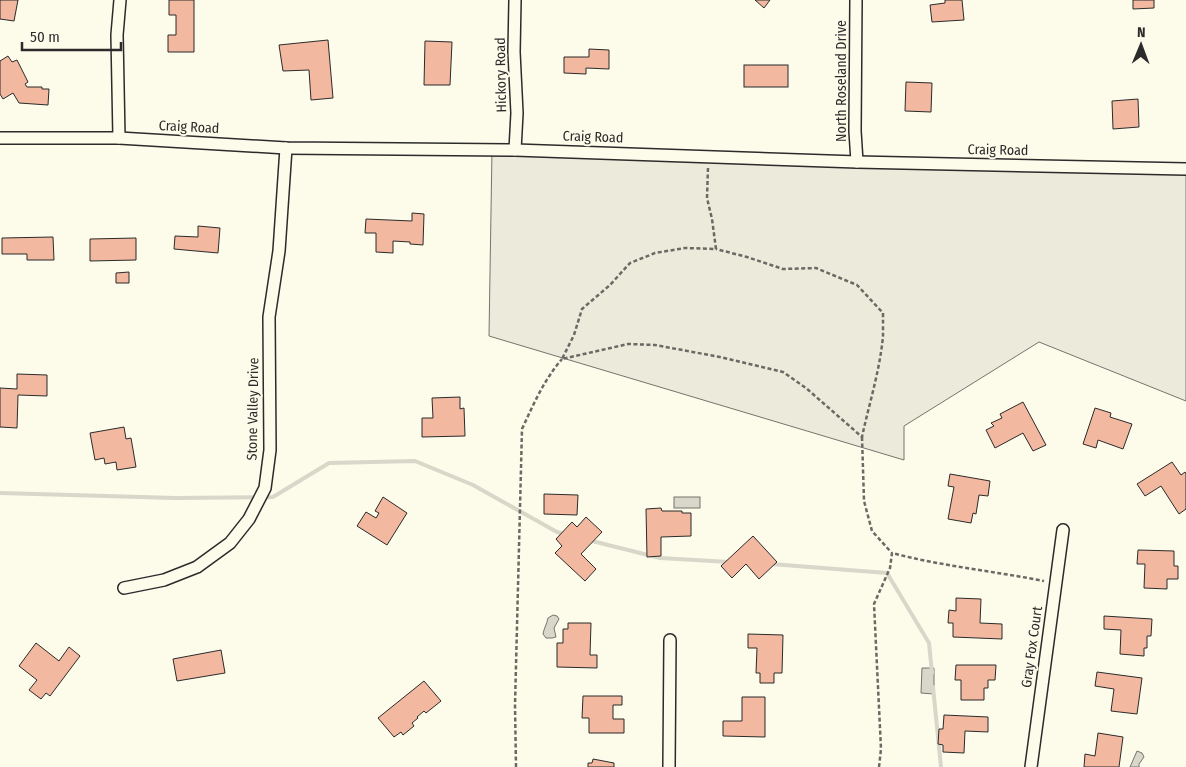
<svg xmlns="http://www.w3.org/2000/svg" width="1186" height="767" viewBox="0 0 1186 767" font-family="'Fira Sans Condensed',sans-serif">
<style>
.green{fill:#ecebdb;stroke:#74746e}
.water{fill:#d8d7c9;stroke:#74746e}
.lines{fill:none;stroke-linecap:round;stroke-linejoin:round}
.stream{stroke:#d8d7c9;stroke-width:4}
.building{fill:#f2b8a0;stroke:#2b2b2b}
.street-casing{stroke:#2b2b2b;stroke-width:14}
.path{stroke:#6a6964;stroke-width:2.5;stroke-dasharray:4 2.5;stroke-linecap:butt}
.street{stroke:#fdfbea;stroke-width:11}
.labels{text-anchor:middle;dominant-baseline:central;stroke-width:4;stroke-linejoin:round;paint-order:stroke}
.street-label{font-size:14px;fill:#2b2b2b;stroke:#fdfbea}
</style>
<rect width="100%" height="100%" fill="#fdfbea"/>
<polygon class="green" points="492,149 1186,169 1186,401 1039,342 904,426 904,460 489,336"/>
<g class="water">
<rect x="674" y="497" width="26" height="11"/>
<path d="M553,615L557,616L559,619L554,628L556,637L552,638H546L543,634C544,628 547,624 548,618Z"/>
<polygon points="922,668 934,668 934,694 921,693"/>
<polygon points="1137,751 1142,753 1144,757 1139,764 1139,767 1130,767"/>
</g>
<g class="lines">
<g class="stream">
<polyline points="0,493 175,498 273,497 329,463 415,461 473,485 557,532 564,534"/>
<polyline points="588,540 660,558 729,562"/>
<polyline points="771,564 887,573 929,643 932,673"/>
<polyline points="933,687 941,767"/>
</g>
</g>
<g class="building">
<polygon points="0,0 18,0 14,21 0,19"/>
<polygon points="169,0 194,0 194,52 168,52 168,35 176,35 176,15 169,15"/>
<polygon points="755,0 770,0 764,8"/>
<polygon points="945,0 962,0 964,20 932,22 930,5 945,3"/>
<polygon points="1133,0 1154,0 1154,8 1133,9"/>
<polygon points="328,40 333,98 311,100 309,70 283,71 279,45"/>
<polygon points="425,41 452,42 450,85 424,85"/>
<polygon points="589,49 609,50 609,69 586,68 586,74 564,73 564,57 589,57"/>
<polygon points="8,56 12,62 17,60 28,82 25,84 27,87 42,87 42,89 49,89 48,105 19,103 13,93 3,99 0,94 0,61"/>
<rect x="744" y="65" width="44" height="22"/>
<polygon points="906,82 932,83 931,112 905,111"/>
<polygon points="1138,99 1139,127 1113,129 1112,101"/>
<polygon points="412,213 424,214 423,245 410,244 410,242 393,241 393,253 376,252 376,233 365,233 366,219 412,221"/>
<polygon points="198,226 220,228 218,253 174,249 175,236 198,237"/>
<polygon points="53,237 54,260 27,260 27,254 2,254 2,238"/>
<polygon points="136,238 136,260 90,261 90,239"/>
<polygon points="129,272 129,283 116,283 116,273"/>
<polygon points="17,374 47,375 47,396 18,395 17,428 0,427 0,388 17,389"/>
<polygon points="460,397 460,409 464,408 465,436 422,437 422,418 433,418 432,398"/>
<polygon points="1023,402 1046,445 1033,451 1023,433 995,448 986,430 994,426 991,423 1002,418 1000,414"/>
<polygon points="1095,408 1111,413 1110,417 1132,424 1123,449 1098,440 1096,448 1083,444"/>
<polygon points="124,427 126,439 131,438 136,467 117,470 116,462 105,464 104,458 95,460 90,433"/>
<polygon points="1172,462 1181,475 1185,472 1186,474 1186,509 1179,514 1161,486 1145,496 1137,484"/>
<polygon points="950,474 990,481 988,496 979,495 976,514 973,513 971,523 948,519 954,487 948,486"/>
<polygon points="544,494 578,495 577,515 544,514"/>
<polygon points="383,497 407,513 387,545 357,526 366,512 376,518 379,513 375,511"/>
<polygon points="661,508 662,511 682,511 682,513 691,513 691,536 661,537 661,556 647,557 646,509"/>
<polygon points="586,517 602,532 581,554 596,569 585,581 555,553 562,546 556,539 572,522 577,527"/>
<polygon points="753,536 777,562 759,579 746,564 732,578 721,566"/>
<polygon points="1138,550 1174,551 1174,566 1178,566 1178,579 1167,579 1167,589 1144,588 1145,564 1137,564"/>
<polygon points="956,598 981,599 980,623 1002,624 1002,639 953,637 953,623 948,623 949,610 956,611"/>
<polygon points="1104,616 1152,619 1151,636 1147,636 1147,648 1144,648 1144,656 1120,654 1121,630 1104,629"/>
<polygon points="568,623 591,623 590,655 597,655 597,668 557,667 557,643 563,643 563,629 568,629"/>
<polygon points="748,634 783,635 782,673 774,673 774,683 760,683 760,673 756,673 757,648 748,648"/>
<polygon points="36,643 59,661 69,647 80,656 50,696 46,693 41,699 29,690 37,680 19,666"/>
<polygon points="221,650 225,673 177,681 173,659"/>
<polygon points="956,665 996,665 995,680 988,680 988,688 984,688 984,700 961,700 961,680 955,680"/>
<polygon points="1097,672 1142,678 1137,714 1111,711 1114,689 1095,686"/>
<polygon points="424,681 441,701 426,713 424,711 417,717 418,718 412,723 414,726 403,735 401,732 394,737 378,718"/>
<polygon points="583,696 622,696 622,705 613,705 613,719 624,719 624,733 589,733 589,718 582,718"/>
<polygon points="742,697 765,697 765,737 723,736 723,721 742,721"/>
<polygon points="944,715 988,717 988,732 965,731 964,753 943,752 943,745 938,744 939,729 943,729"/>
<polygon points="1098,733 1123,737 1119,767 1084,767 1085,754 1095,756"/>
<polygon points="593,759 614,763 614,767 588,767 588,763 592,763"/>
</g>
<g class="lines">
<defs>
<g id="street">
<polyline points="856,0 855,131 857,162"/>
<polyline points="0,138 119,138 286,148 515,150 857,162 1186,169"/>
<polyline points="119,138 117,35 120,0"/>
<polyline points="515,150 517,113 514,52 515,0"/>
<polyline points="124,588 164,580 197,567 230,543 249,519 265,488 270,450 269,317 279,251 286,148"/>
<polyline points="669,767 670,640"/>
<polyline points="1031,767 1063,530"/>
</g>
</defs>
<use href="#street" class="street-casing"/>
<g class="path">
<path d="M708,168L707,198L712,219L716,249L685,248L655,253L630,263L610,285L582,309L574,335L562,359L628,344L655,345L720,357L783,372L806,388L862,437C869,404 880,370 883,336C883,329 883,321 883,313L857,285L816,268L783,269L747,257L716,249"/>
<polyline points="862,437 864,501 872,531 891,552"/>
<path d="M516,767L515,705L522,429C534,403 544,380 562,359"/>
<path d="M879,767L881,749L874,604L890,568L892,553C941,566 993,571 1044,581"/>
</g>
<use href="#street" class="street"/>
</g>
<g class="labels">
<g class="street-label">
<text transform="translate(501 75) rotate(-91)">Hickory Road</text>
<text transform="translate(841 81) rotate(-90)">North Roseland Drive</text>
<text transform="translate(189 127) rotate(3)">Craig Road</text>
<text transform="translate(593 137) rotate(2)">Craig Road</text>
<text transform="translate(998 150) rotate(1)">Craig Road</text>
<text transform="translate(253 409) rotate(-89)">Stone Valley Drive</text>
<text transform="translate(1032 647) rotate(-82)">Gray Fox Court</text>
</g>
</g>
<g transform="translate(1141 45) rotate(1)" stroke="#fdfbea" stroke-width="4" paint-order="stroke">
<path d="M0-4L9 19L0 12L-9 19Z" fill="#2b2b2b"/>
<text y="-8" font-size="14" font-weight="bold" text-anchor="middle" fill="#2b2b2b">N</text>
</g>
<path d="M22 42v8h99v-8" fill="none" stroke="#2b2b2b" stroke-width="2.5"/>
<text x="30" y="42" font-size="15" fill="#2b2b2b" stroke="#fdfbea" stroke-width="4" paint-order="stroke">50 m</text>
</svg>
